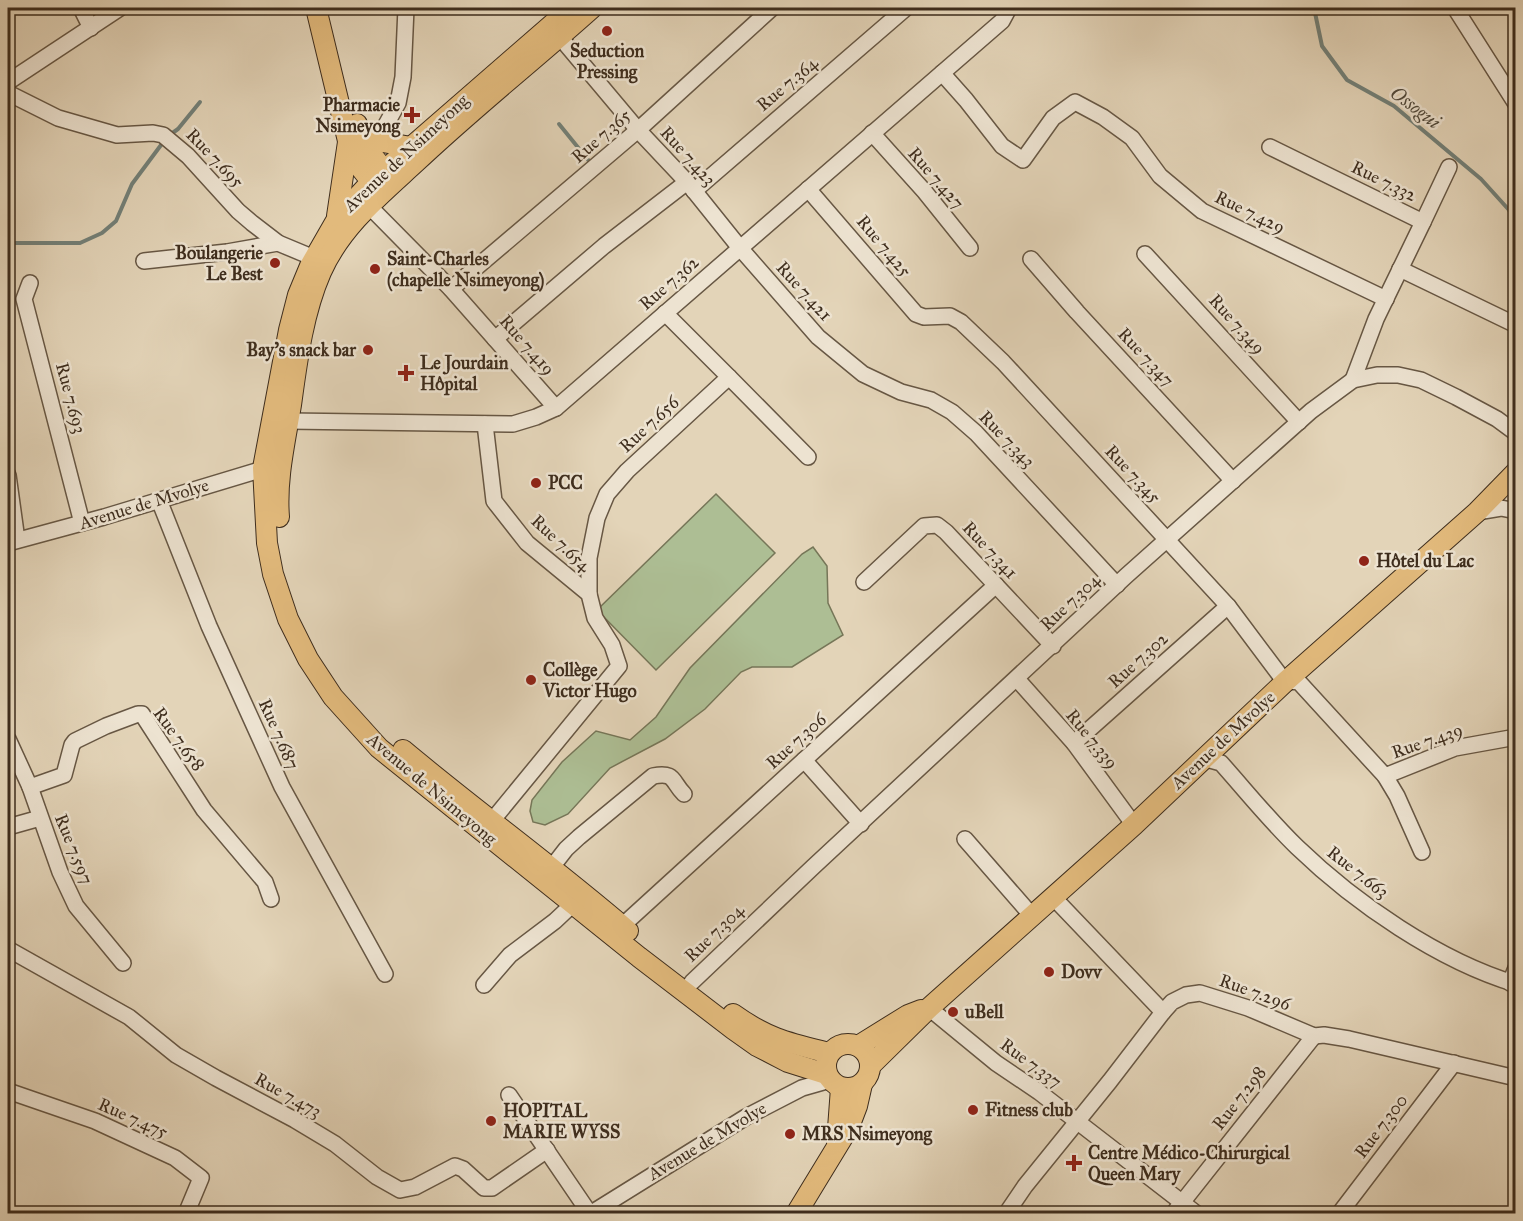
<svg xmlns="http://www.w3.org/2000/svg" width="1523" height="1221" viewBox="0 0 1523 1221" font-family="'IM FELL Great Primer',serif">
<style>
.green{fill:#adbe94;stroke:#767658;stroke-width:1.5}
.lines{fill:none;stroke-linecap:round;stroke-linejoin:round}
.stream{stroke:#738078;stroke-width:4}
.minor-casing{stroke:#675744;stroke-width:18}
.major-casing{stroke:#3e2d1d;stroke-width:22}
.minor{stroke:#ede3d1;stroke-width:15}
.major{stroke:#e2ba7c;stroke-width:20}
.poi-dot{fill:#8f2418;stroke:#ede3d1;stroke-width:2}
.labels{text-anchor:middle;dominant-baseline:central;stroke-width:5;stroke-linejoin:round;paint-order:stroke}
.poi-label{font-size:18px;font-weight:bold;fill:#3e2d1d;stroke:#ede3d1;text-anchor:start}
.street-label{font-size:18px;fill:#3e2d1d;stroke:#ede3d1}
.water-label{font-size:20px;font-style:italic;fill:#50493b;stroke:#ede3d1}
</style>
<rect width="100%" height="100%" fill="#e3d4b8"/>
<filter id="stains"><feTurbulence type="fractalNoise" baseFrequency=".00333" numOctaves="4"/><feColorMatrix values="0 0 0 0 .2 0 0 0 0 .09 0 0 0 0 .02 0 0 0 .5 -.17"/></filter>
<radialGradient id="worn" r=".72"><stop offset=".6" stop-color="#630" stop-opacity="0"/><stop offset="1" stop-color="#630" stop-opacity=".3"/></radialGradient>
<g class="green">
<polygon points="716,494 775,553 656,670 597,610"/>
<polygon points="813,547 827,566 828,603 843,635 792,667 752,667 741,672 705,709 665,739 610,768 568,814 545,825 533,822 530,811 532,800 562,762 596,731 630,740 656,717 690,668 802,554"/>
</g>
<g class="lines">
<g class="stream">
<polyline points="1314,8 1322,46 1347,80 1394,106 1481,179 1509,210 1516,224"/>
<polyline points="559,124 589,161"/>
<polyline points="171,134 178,129 200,102"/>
<polyline points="8,243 80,243 102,233 116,221 132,184 164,141"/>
</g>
<defs>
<g id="minor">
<polyline points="81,8 91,28"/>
<polyline points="1455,8 1516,104"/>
<polyline points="559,36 638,130 687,182 740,248 818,337 863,374 901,392 931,400 952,412 976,433 1117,585"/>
<polyline points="942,73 966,100 1002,146 1023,160 1053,118 1075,102 1103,117 1132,138 1160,176 1202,211 1386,299"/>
<polyline points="8,82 120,8"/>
<polyline points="8,93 58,118 117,135 153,133 163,135 188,156 238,211 252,223 278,243 314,258"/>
<polyline points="872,133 925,192 970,248"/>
<polyline points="377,141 398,103 403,77 406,8"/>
<polyline points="1270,147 1423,222 1376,319 1353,380"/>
<polyline points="808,189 916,314 924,317 950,316 961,322 1003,362 1228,606 1285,682 1298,681 1385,776 1455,748 1516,737"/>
<polyline points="694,191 906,8"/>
<polyline points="368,205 451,289 556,408"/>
<polyline points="1423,222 1449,167"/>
<polyline points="1145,254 1299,422"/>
<polyline points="1031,259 1077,312 1233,481"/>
<polyline points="144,261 227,252 278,243"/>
<polyline points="1400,269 1516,325"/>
<polyline points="30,283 24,299 82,523"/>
<polyline points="451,289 638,130 772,8"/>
<polyline points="495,339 604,246 687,182"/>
<polyline points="729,377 808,457"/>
<polyline points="288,421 513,424 536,417 556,408 1002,21 1009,8"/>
<polyline points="485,424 494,501 527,543 589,594 595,618 612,645 619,666 491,822"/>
<polyline points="8,475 17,540"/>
<polyline points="159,500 209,626 282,787 385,974"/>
<polyline points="1477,512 1501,508 1516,511"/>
<polyline points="8,543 104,517 273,466"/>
<polyline points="864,582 924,526 937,525 946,532 1053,646"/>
<polyline points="589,594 589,558 597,518 607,494 627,471 729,377 665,313"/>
<polyline points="1017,679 1074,743 1134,825"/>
<polyline points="8,739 30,787 60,872 76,906 123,963"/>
<polyline points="1074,743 1228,606"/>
<path d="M1203,758L1221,763C1246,791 1270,821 1297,847C1355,903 1439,961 1516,984"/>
<polyline points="804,760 861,824"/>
<polyline points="1385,776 1397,796 1422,852"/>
<polyline points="30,787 64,775 72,745 75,741 106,726 138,714 142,714 204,810 265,882 271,899"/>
<polyline points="8,827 40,818"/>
<polyline points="965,839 1033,917"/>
<path d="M552,867L566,849L579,837L653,776C676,772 671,781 684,794"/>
<polyline points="1054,898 1163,1012"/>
<polyline points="622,926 996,585"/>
<polyline points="8,949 129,1017 176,1055 216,1078 295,1120 335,1144 377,1177 400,1190 415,1187 455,1166 463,1169 484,1188 492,1188 547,1150"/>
<polyline points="692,982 813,867 1126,576 1311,411 1353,380 1377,375 1398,375 1421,380 1456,397 1497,419 1516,433"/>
<polyline points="1510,983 1516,968"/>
<polyline points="484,985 510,955 555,921 573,904"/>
<polyline points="929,1008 996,1063 1039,1092 1197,1214"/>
<polyline points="8,1091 95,1121 175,1158 201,1178 186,1214"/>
<polyline points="509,1095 590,1214"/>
<polyline points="590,1214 746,1117 802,1088 830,1080"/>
<polyline points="1006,1214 1025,1186 1110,1081 1163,1012 1172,1002 1186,995 1200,993 1248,1008 1314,1036 1324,1035 1349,1039 1516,1078"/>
<polyline points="1173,1214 1314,1036"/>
<polyline points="1339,1214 1454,1063"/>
</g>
<g id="major">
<polyline points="316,8 348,141 359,166 378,190"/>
<polyline points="571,8 371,182 337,219 310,266 298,295 289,330 263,468 267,543 273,574 288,619 308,659 333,697 379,748 639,957 733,1029 757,1046 788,1062 826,1074"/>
<polyline points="357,124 364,145 392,180"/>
<polyline points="360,134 377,141 411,147"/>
<polyline points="337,216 348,142"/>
<path d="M279,517C276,479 285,442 291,405C297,361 303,313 321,272C341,227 379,196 415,163C472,109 534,60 592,8"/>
<path d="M403,750C477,812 555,868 628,931"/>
<path d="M733,1014C768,1039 789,1043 829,1053"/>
<circle cx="848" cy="1066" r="22"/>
<polyline points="858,1046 908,1015 921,1010"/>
<polyline points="870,1066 929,1008 1134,825 1285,682 1477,512 1516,472"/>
<polyline points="837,1142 841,1088"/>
<polyline points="796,1214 849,1127 857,1106 862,1084"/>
</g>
</defs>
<use href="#minor" class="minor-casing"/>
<use href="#major" class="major-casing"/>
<use href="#minor" class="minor"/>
<use href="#major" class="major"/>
</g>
<g class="poi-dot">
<circle cx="607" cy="31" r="6"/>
<path d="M409 106h6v6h6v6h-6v6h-6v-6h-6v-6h6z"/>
<circle cx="275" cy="263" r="6"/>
<circle cx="375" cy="269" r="6"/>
<circle cx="368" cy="350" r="6"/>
<path d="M403 364h6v6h6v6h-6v6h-6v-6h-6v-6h6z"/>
<circle cx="536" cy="483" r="6"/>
<circle cx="1364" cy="561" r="6"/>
<circle cx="531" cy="680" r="6"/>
<circle cx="1049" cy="972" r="6"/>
<circle cx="953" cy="1012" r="6"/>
<circle cx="973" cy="1110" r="6"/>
<circle cx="491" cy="1121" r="6"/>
<circle cx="790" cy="1134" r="6"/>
<path d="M1071 1154h6v6h6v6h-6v6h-6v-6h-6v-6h6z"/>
</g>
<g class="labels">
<g class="poi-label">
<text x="607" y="51" text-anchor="middle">Seduction<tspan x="607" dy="21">Pressing</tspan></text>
<text x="400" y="105" text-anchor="end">Pharmacie<tspan x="400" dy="21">Nsimeyong</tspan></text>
<text x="263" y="253" text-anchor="end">Boulangerie<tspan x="263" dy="21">Le Best</tspan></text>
<text x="387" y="259">Saint-Charles<tspan x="387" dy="21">(chapelle Nsimeyong)</tspan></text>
<text x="356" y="350" text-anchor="end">Bay's snack bar</text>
<text x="420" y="363">Le Jourdain<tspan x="420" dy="21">Hôpital</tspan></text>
<text x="548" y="483">PCC</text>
<text x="1376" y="561">Hôtel du Lac</text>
<text x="543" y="670">Collège<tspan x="543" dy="21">Victor Hugo</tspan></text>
<text x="1061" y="972">Dovv</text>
<text x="965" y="1012">uBell</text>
<text x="985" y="1110">Fitness club</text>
<text x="503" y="1111">HOPITAL<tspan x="503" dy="21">MARIE WYSS</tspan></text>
<text x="802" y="1134">MRS Nsimeyong</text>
<text x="1088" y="1153">Centre Médico-Chirurgical<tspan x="1088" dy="21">Queen Mary</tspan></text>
</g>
<g class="street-label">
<text transform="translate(787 84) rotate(-40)">Rue 7.364</text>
<text transform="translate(601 136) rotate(-41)">Rue 7.365</text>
<text transform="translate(406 153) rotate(-43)">Avenue de Nsimeyong</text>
<text transform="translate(688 156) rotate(48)">Rue 7.423</text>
<text transform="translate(215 158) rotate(46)">Rue 7.695</text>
<text transform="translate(936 178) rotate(49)">Rue 7.427</text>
<text transform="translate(1384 181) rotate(26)">Rue 7.332</text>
<text transform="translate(1250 212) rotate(26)">Rue 7.429</text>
<text transform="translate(884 246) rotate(50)">Rue 7.425</text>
<text transform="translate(669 283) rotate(-41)">Rue 7.362</text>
<text transform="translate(804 291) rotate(48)">Rue 7.421</text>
<text transform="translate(1237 324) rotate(48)">Rue 7.349</text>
<text transform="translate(527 345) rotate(49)">Rue 7.419</text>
<text transform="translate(1146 357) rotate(47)">Rue 7.347</text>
<text transform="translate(71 398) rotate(75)">Rue 7.693</text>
<text transform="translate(649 424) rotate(-43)">Rue 7.656</text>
<text transform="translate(1007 439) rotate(46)">Rue 7.343</text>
<text transform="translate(1133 474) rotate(47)">Rue 7.345</text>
<text transform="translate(144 504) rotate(-17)">Avenue de Mvolye</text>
<text transform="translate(561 543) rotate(43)">Rue 7.654</text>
<text transform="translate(990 550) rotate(47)">Rue 7.341</text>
<text transform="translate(1070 602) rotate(-43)">Rue 7.304</text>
<text transform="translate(1138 660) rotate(-42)">Rue 7.302</text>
<text transform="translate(279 734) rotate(66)">Rue 7.687</text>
<text transform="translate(179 739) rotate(54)">Rue 7.658</text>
<text transform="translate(1092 739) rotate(51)">Rue 7.339</text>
<text transform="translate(1223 740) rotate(-43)">Avenue de Mvolye</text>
<text transform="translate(796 741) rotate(-42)">Rue 7.306</text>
<text transform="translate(1427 741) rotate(-19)">Rue 7.439</text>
<text transform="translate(432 789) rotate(40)">Avenue de Nsimeyong</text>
<text transform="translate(74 849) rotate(68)">Rue 7.597</text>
<text transform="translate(1358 872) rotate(38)">Rue 7.663</text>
<text transform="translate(714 933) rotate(-44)">Rue 7.304</text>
<text transform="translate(1255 992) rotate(20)">Rue 7.296</text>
<text transform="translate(1031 1063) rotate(36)">Rue 7.337</text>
<text transform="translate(288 1095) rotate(29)">Rue 7.473</text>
<text transform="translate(1239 1098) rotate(-52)">Rue 7.298</text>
<text transform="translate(133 1118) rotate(24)">Rue 7.475</text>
<text transform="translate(1381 1126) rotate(-53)">Rue 7.300</text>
<text transform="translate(707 1141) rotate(-31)">Avenue de Mvolye</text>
</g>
<g class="water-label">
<text transform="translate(1416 107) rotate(37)">Ossogui</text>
</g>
</g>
<rect width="1523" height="1221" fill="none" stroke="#e3d4b8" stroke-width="30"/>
<rect x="9" y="9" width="1505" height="1203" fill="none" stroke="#3e2d1d" stroke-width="3"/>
<rect x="15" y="15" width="1493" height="1191" fill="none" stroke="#3e2d1d" stroke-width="1.5"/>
<rect width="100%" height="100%" filter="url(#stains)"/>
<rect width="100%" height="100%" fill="url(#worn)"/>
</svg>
